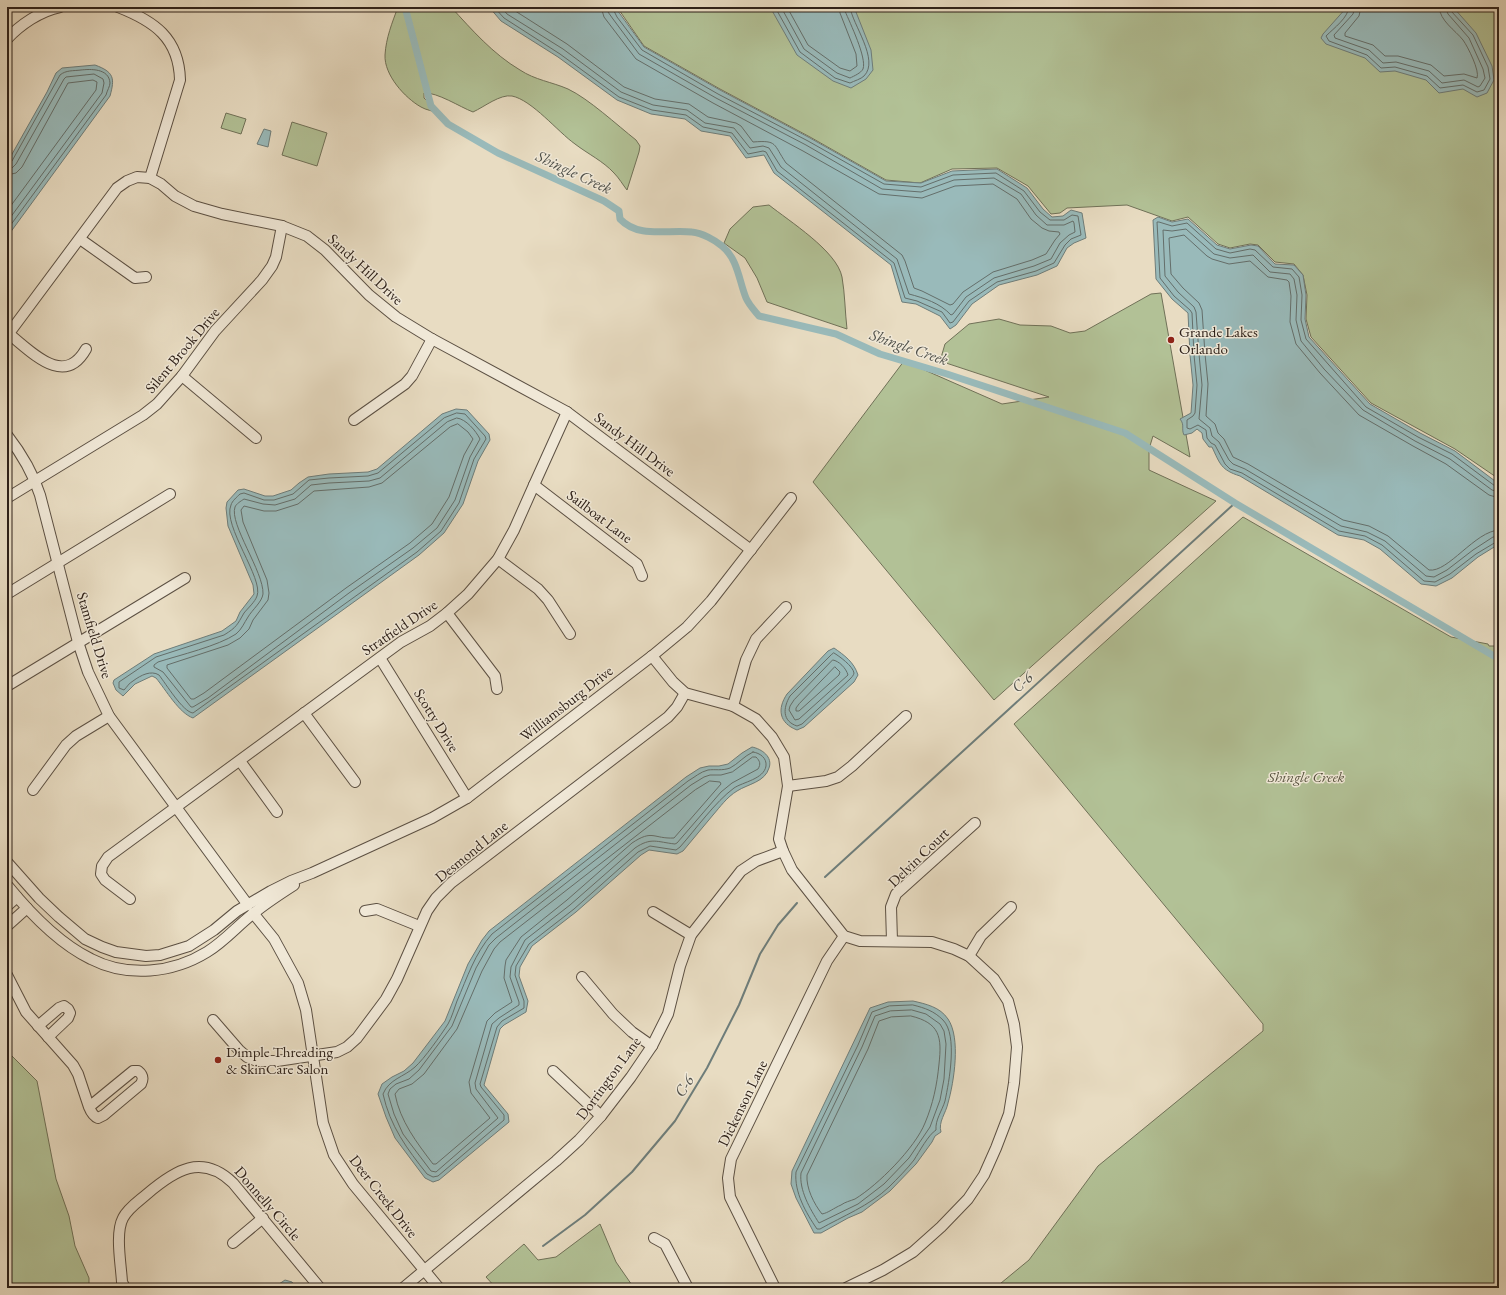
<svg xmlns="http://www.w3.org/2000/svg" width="1506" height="1295" viewBox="0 0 1506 1295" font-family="'EB Garamond',serif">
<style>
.green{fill:#b2c196;stroke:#707158}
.water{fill:#99baba;stroke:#6e7d7a}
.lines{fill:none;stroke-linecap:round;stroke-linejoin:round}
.shore{stroke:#646e6a;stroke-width:1}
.stream{stroke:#6e7d7a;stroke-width:2}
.canal{stroke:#99baba;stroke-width:7}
.minor-casing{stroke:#5c5043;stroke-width:12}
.minor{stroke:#f0e8d7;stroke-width:10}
.poi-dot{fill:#8f2418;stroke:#f0e8d7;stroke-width:1.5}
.labels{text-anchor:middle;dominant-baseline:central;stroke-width:3;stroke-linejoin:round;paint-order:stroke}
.street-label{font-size:15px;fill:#2e2119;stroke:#f0e8d7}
.poi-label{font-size:15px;fill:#2e2119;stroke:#f0e8d7;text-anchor:start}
.park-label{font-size:15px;font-style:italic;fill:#56513e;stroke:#f0e8d7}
.water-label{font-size:16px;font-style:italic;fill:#4e4f49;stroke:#f0e8d7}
</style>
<rect width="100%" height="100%" fill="#e8dcc2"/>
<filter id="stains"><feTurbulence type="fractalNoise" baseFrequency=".005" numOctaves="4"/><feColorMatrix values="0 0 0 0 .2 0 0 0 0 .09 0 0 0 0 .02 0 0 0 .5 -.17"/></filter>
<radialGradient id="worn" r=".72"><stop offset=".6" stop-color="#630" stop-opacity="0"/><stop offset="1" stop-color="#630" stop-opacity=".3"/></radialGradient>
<g class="green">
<path d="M398,7H451C472,30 493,54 520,70C535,80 552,82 568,89C589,99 617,125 636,140L640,146L639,152L627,190C623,185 619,178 614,173C603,161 588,154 575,144C558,132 532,100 512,96C500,94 484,107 473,112C460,107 437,92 424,93V98L439,113C433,111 426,110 421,107C405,98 384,75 385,55C386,38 392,23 398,7Z"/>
<polygon points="617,7 1499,7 1499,479 1455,449 1371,403 1311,337 1306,319 1307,295 1303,275 1294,264 1275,262 1258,245 1250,244 1230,248 1218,244 1188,217 1172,221 1127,205 1067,208 1060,213 1051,214 1028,186 997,168 952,169 920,183 886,180 810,137 720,89 644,46"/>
<polygon points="226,113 246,119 241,134 221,128"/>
<polygon points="292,122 327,133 317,166 282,155"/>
<path d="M769,205C789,221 837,251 842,277C845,294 845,312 847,329L767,302L757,278L745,258L724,243L730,229L753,207Z"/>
<polygon points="1161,293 1190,457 1153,436 1149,449 1149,470 1216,501 994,700 813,482 904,361 1002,404 1049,397 940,361 945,344 969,324 999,319 1020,325 1051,326 1070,333 1085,331 1151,294"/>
<polygon points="1243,517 1451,637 1488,644 1489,646 1496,646 1499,648 1499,1288 995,1288 1029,1260 1098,1166 1263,1031 1263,1024 1014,724"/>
<polygon points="7,1051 37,1081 56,1179 69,1216 75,1246 89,1278 89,1288 7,1288"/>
<polygon points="600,1224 616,1262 634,1288 496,1288 486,1277 524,1244 538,1260 556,1257"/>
</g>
<g class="water">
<polygon points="489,7 615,7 644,47 720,90 810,138 886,181 921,183 952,171 997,169 1027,188 1043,209 1052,217 1063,216 1071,210 1082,213 1086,238 1074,243 1067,248 1057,266 1037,275 999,285 972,304 956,325 950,329 940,316 916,304 902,302 891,265 774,173 764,155 746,158 730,136 701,131 685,119 651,114 617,100 558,57 501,21"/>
<polygon points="770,7 854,7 871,50 873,70 866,79 851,88 833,81 797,55"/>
<polygon points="1347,7 1453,7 1476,33 1492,66 1494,80 1487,93 1477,97 1463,89 1439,93 1426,80 1395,71 1380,72 1365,58 1326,44 1321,38 1323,34"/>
<path d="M95,65C114,72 115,78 110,96L7,237V163L47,92L56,73L62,68Z"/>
<polygon points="264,129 271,131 268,147 257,144"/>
<path d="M1158,217L1172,222L1188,219L1217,245L1230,249L1251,245L1258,246L1275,264L1294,265L1303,275L1306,295L1305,319L1309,337L1370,404L1420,433L1455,451L1499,484V544L1478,557L1452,578L1436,586L1421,584L1380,549L1364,540L1338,535L1240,476C1221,470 1220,464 1212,447H1209L1203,439L1202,433L1197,429L1192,433L1184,435C1181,429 1185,425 1180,419L1191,413L1193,385L1190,355L1188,313L1172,299L1156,279L1153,220Z"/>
<path d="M456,409L467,410L489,434L490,440L478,461L463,504L444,533L419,555L193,718C179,713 166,690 156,678L152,676L135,684L123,696L116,690L113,683L114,680L154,654L222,631L236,621L240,612L254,594L253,585L228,526L226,508L227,502L238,490L244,489L265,496H273L291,490L299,483L308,477L329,474L368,472L377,469L442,414Z"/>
<path d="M834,648C844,655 854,662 858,675L854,682L804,727L797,730C779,723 777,709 787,694L828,651Z"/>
<path d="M752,747C762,749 773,757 769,768C765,782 748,784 737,791C727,797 720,807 713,815C703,827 693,839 683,851L677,854L649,850L641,855L576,912L532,946L520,967L519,976L528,1001L526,1012L504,1025L500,1029L484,1085L508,1114L509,1122L439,1180L433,1182L425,1178L395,1138L386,1117L378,1094L382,1084L392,1077L404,1071L413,1063L445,1021L468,964L482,940L489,931L686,777L700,768L709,766H719L728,764L742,753Z"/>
<path d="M913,1001C926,1004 940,1007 948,1019C961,1038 954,1082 948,1103C946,1113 938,1122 941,1132L935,1136L932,1142L916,1164L890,1191L862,1212L848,1218L821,1233H814L796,1198L791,1184L792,1171L870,1008L888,1002Z"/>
<polygon points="285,1280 292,1282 296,1288 273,1288"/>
</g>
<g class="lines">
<g class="shore">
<polyline points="494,7 504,18 560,54 619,97 652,110 686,115 703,127 732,133 748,154 763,151 766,152 777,171 894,263 905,298 917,301 942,312 950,323 953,322 969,301 997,282 1036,271 1054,263 1065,245 1071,239 1081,235 1078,216 1072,215 1064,220 1050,220 1040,212 1024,191 996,173 953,175 921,187 884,184 808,141 718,94 642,50 617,17 612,7"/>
<path d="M501,7L507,14L563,49L621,92L653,105L687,110L705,123L734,128L750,148L763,146L769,148L781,167L897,259L909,294C924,298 940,303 951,315L953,314L966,297L994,278L1034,266L1051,259L1060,243L1069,235L1075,232L1074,223L1073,221L1064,225H1047L1036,215L1021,194L994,178L954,180L921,192L882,189L806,145L716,98L639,54L613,19L608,12L607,7"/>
<path d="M509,7L567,44L624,87L655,99L689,104L708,117L736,123L741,126L753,142C778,140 773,144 786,163L902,255L905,261L914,288L922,291L950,305L953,304L963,292L993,272L1032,260L1046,254L1055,240L1060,234L1059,232L1049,231L1042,228L1031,219L1017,199L993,184L955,186L922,198L879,194L803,151L713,103L636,59L604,17L601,7"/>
<path d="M775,7L800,52L835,78L850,83C854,81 861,79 864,76C880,60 852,24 850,7"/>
<path d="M781,7L804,49L837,73L850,78C854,76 861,73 863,69C867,58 850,23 845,11V7"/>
<polyline points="787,7 808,45 840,68 850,71 857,66 856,54 840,13 839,7"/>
<path d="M1349,7C1348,18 1334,28 1326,36L1329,41L1367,55L1381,68L1395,67L1427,76L1440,88L1463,85L1477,92L1484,90L1490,79L1488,67L1473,35L1451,11L1450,7"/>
<polyline points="1355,7 1353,14 1334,35 1335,38 1369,50 1383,63 1396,62 1429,71 1442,83 1464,80 1478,87 1480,86 1485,78 1483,69 1469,38 1448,14 1445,7"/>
<path d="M1361,7L1359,16L1345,33V36L1373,45L1385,56H1398L1431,65L1444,76L1464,74L1477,78C1480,71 1468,47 1463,40C1455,30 1440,21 1439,7"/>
<path d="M7,164L12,161L60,75C66,70 73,71 81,70C90,69 109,68 110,83C110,86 107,91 106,95L7,230"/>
<polyline points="7,169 12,168 16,164 64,79 66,77 94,74 103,79 104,83 102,93 7,222"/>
<polyline points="7,175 16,173 22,167 68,83 93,80 97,82 96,90 7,211"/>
<path d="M457,413L465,414L485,436L486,439L474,459L459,503L441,531L417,552L193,713C183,712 166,684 159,675C151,670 141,675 133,681C129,683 127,687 124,690L119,688V682L156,657L224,635C237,627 237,625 244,613C248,608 255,602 257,596C264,579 222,525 231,505C232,501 237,497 240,494L244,493L264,500H274L293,494L309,480L329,478L368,476L378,473L444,418Z"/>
<path d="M457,418C466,419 476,431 480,439L470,457L455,500L437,528L413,548L349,593L208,698L193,707H191L163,672L154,667V665L158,662C180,655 218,646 236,634C242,629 244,623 248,617C252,610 262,602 263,594C264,572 229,524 235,507C236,504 241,501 244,499L263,504L275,505L295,499L311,485L329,483L369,481L380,478L447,422Z"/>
<polygon points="458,424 468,432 473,439 464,455 449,497 432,524 410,543 346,588 204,693 194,699 191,699 167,668 167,665 228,645 240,638 249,629 253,620 268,600 269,593 267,580 243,522 241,510 244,506 264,511 276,511 298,504 314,491 369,487 382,483 450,427"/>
<polyline points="1499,487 1495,486 1452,454 1418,437 1366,407 1306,339 1301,320 1302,295 1299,277 1292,269 1273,267 1255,250 1250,249 1230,253 1216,249 1187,223 1172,226 1159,222 1157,222 1160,278 1174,296 1190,310 1192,313 1194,355 1197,385 1195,413 1193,416 1187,420 1187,428 1190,429 1198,425 1206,430 1207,438 1211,443 1215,445 1225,464 1230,469 1242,473 1339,531 1365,536 1382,545 1424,581 1435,582 1450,574 1476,554 1496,542 1499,541"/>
<polyline points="1499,492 1492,490 1450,459 1415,441 1363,410 1324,369 1301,341 1296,320 1297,295 1294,279 1290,274 1270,272 1253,255 1230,258 1214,254 1186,229 1172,231 1163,230 1165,276 1178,292 1194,307 1196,312 1199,354 1202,385 1199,419 1210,428 1212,436 1219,442 1229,460 1233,464 1245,469 1341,526 1367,532 1385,541 1426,576 1434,577 1447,570 1473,550 1493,537 1499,536"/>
<path d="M1499,498L1489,495L1446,464L1413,446L1359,415L1320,373L1296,344L1290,322L1291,296L1289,282L1287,280L1268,277L1250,261L1229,264L1212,259L1207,256L1184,235L1169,238L1171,274L1183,288L1199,303L1202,310L1205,354L1208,384L1206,416L1215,424L1218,433L1224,439L1233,457L1248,464L1343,520L1369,526L1388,536L1429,570C1448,573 1475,531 1499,530"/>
<path d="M834,653C839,656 853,666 854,673C854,675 851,678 850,679L802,724L797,726C782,721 783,708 790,696L831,655Z"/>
<path d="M833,660C839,661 846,668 848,675L799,719L795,720L789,710L790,706L794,700Z"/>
<polygon points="835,667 840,672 839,675 799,711 796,711 796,708 799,704"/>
<path d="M753,752C760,753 767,758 766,766C764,779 743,782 734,788C715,802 696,829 680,847L676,850L650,846L638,852L574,909L529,944L516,966L515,975L524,1001V1008L502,1021L497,1027L480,1084L481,1087L504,1115V1120L438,1176L433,1177L427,1174C407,1149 390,1126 383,1094C389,1079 404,1077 415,1067C424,1059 441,1035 448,1024C452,1017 454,1009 457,1001C467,978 475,953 492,934L688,781C695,777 700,772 708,770C715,769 722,771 730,768C738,764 744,756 753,752Z"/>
<path d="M753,757H756C760,761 761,764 758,769L732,783L721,792L677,843L675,844C657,842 651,837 635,848L570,905L525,940L511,967L510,977L519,1002V1005L499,1018L492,1024L475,1083L476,1089L498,1118L436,1172L431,1171L403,1134L394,1114L388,1094L390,1089L396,1084L409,1079L419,1070L452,1026L476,968L489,945L496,938L691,785L704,777L710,775H721L732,772Z"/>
<path d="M710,781L720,782L721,784L674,838C653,839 653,829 632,843L567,900L521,937L506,960L505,966L504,978L512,1002L495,1013L487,1021L469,1082L471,1093L490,1118L436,1164H433C417,1143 400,1121 395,1094L399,1089L412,1084L424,1074L457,1029L482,971L494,949L500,942L695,790Z"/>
<path d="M913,1005C925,1008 934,1011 943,1020C958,1035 949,1082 945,1101C942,1111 935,1120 936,1130C929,1134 919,1152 914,1160C907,1169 897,1179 889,1187C869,1206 843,1216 820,1229H817C806,1213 794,1192 796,1172L858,1045L872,1012L889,1006Z"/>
<path d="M912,1010L926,1014L940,1024L944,1031L946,1044L944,1079L940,1100L930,1127L909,1158L884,1184L858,1204L819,1223C810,1209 799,1190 801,1173L862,1047L875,1016L890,1011Z"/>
<path d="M911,1016C940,1023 942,1037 939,1064C937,1085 933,1104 925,1123C915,1148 878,1185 855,1199C850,1201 845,1202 841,1205C834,1208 828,1213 822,1214C814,1204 806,1188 807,1175L868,1049L879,1021L891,1017Z"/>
</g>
<g class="stream">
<polyline points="825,877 1235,503"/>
<polyline points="543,1246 585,1215 632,1172 675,1121 707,1068 739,1005 760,954 778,925 797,903"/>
</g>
<path class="canal" d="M405,7L431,106L448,124L498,153L604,201L619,211L620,219C639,239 668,229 692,232C702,233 715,240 722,246C738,259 739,281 746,298C749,305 755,311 759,316L836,334L880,354L947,374L1125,433L1235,503L1499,659"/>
<defs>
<g id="minor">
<path d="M118,7C154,21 179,38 180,80L150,178"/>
<path d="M7,39C20,25 40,11 60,7"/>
<polyline points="80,239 135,278 146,277"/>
<path d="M9,334C32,352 64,388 86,349"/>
<polyline points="7,336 117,188 127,181 137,177 150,178 161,184 175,196 194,206 222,214 282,226 307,236 325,250 369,295 396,317 432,339 567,412 751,550"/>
<polyline points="182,376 256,438"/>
<polyline points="354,420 405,384 412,376 432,339"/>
<path d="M7,435C21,453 33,473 40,495L78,642L88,672L109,716L248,905"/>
<polyline points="534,485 637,564 642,576"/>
<polyline points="7,498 143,415 157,404 182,376 215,331 262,280 272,266 276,257 282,226"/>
<polyline points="498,559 538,589 548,600 570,634"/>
<polyline points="7,594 170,494"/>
<polyline points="447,613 495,676 497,689"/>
<polyline points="652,656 673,682 685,693 733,706 756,719 772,737 784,757 788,786 779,839 783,851 792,870 844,936 860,941 932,942 954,949 969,956 994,979 1008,1001 1014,1024 1017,1047 1014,1083 1009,1114 996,1148 984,1175 968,1199 941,1227 913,1252 883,1270 846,1288"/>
<polyline points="380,658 467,798"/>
<polyline points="7,686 185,578"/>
<polyline points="733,706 746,660 756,639 786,607"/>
<polyline points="304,713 355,782"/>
<polyline points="240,761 277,812"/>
<polyline points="788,786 826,781 838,777 852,766 906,716"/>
<polyline points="33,790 66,745 76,736 109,716"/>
<polyline points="7,862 39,898 59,917 85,939 102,947 116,952 146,956 160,955 189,946 214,930 237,911 271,891 291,881 312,873 432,818 467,798 652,656 687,627 711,601 791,498"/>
<path d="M7,885C29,912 60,944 91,959C128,978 173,973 207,952C225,941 238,925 254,913C266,903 280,894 294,885"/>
<polyline points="130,899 105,880 101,874 102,866 108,857 401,642 430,626 447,613 468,594 498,559 514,530 534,485 567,412"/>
<polyline points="7,906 17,897"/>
<polyline points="365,911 377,909 419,926"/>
<polyline points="653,912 691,935"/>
<polyline points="253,913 274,939 298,983 306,1010 323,1123 334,1155 353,1184 439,1288"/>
<polyline points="7,926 27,908"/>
<polyline points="892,941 891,907 896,894 975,823"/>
<polyline points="969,956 981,936 1011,907"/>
<path d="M7,975L26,1012L73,1065L78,1074L89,1107C91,1112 93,1116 98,1118L104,1115L141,1084C144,1078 143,1075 138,1071H133L89,1107"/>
<polyline points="582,977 613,1014 632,1032 652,1046"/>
<polyline points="213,1020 239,1050 247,1057 257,1061 277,1061 337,1052 347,1047 357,1038 386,999 397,979 427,911 436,898 451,883 668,717 677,707 685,693"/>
<polyline points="38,1026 59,1008 64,1006 68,1009 70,1013 68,1018 48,1037"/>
<polyline points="553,1071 601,1116"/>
<polyline points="654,1238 665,1244 688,1288"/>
<polyline points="233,1243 263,1218"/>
<path d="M125,1288L122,1282C121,1264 115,1233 123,1218C128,1208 139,1201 147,1194C175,1170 202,1153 233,1183L320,1288"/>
<polyline points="403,1288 556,1161 579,1140 601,1116 631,1077 652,1046 668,1014 680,966 691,935 741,871 756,861 783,851"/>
<polyline points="775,1288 730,1197 728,1178 731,1159 827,961 844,936"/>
</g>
</defs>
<use href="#minor" class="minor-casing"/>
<use href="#minor" class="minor"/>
</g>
<g class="poi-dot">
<circle cx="1171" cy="340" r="4"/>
<circle cx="218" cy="1060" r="4"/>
</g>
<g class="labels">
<g class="street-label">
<text transform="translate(366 269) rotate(43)">Sandy Hill Drive</text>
<text transform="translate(182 350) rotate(-50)">Silent Brook Drive</text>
<text transform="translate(635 444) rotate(37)">Sandy Hill Drive</text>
<text transform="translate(600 516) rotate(37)">Sailboat Lane</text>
<text transform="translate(399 627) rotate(-34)">Stratfield Drive</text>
<text transform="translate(95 635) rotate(73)">Stamfield Drive</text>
<text transform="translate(566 703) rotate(-38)">Williamsburg Drive</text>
<text transform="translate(437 720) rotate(58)">Scotty Drive</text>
<text transform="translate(471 851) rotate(-39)">Desmond Lane</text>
<text transform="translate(918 857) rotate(-44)">Delvin Court</text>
<text transform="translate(608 1078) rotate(-54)">Dorrington Lane</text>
<text transform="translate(742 1103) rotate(-64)">Dickenson Lane</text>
<text transform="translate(384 1196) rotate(52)">Deer Creek Drive</text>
<text transform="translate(268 1203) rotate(49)">Donnelly Circle</text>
</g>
<g class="poi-label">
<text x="1179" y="331">Grande Lakes<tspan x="1179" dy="17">Orlando</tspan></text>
<text x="226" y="1051">Dimple Threading<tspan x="226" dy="17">&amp; SkinCare Salon</tspan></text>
</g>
<g class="park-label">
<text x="1306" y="776">Shingle Creek</text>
</g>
<g class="water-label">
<text transform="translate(574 172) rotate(25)">Shingle Creek</text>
<text transform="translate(909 347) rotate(19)">Shingle Creek</text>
<text transform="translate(1022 682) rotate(-42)">C-6</text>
<text transform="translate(684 1086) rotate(-59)">C-6</text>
</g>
</g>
<rect width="1506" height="1295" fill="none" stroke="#e8dcc2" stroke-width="24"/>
<rect x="8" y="8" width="1490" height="1279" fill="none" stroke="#2e2119" stroke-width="2"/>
<rect x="12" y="12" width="1482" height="1271" fill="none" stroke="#2e2119"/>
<rect width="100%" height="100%" filter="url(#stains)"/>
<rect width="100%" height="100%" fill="url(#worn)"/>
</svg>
